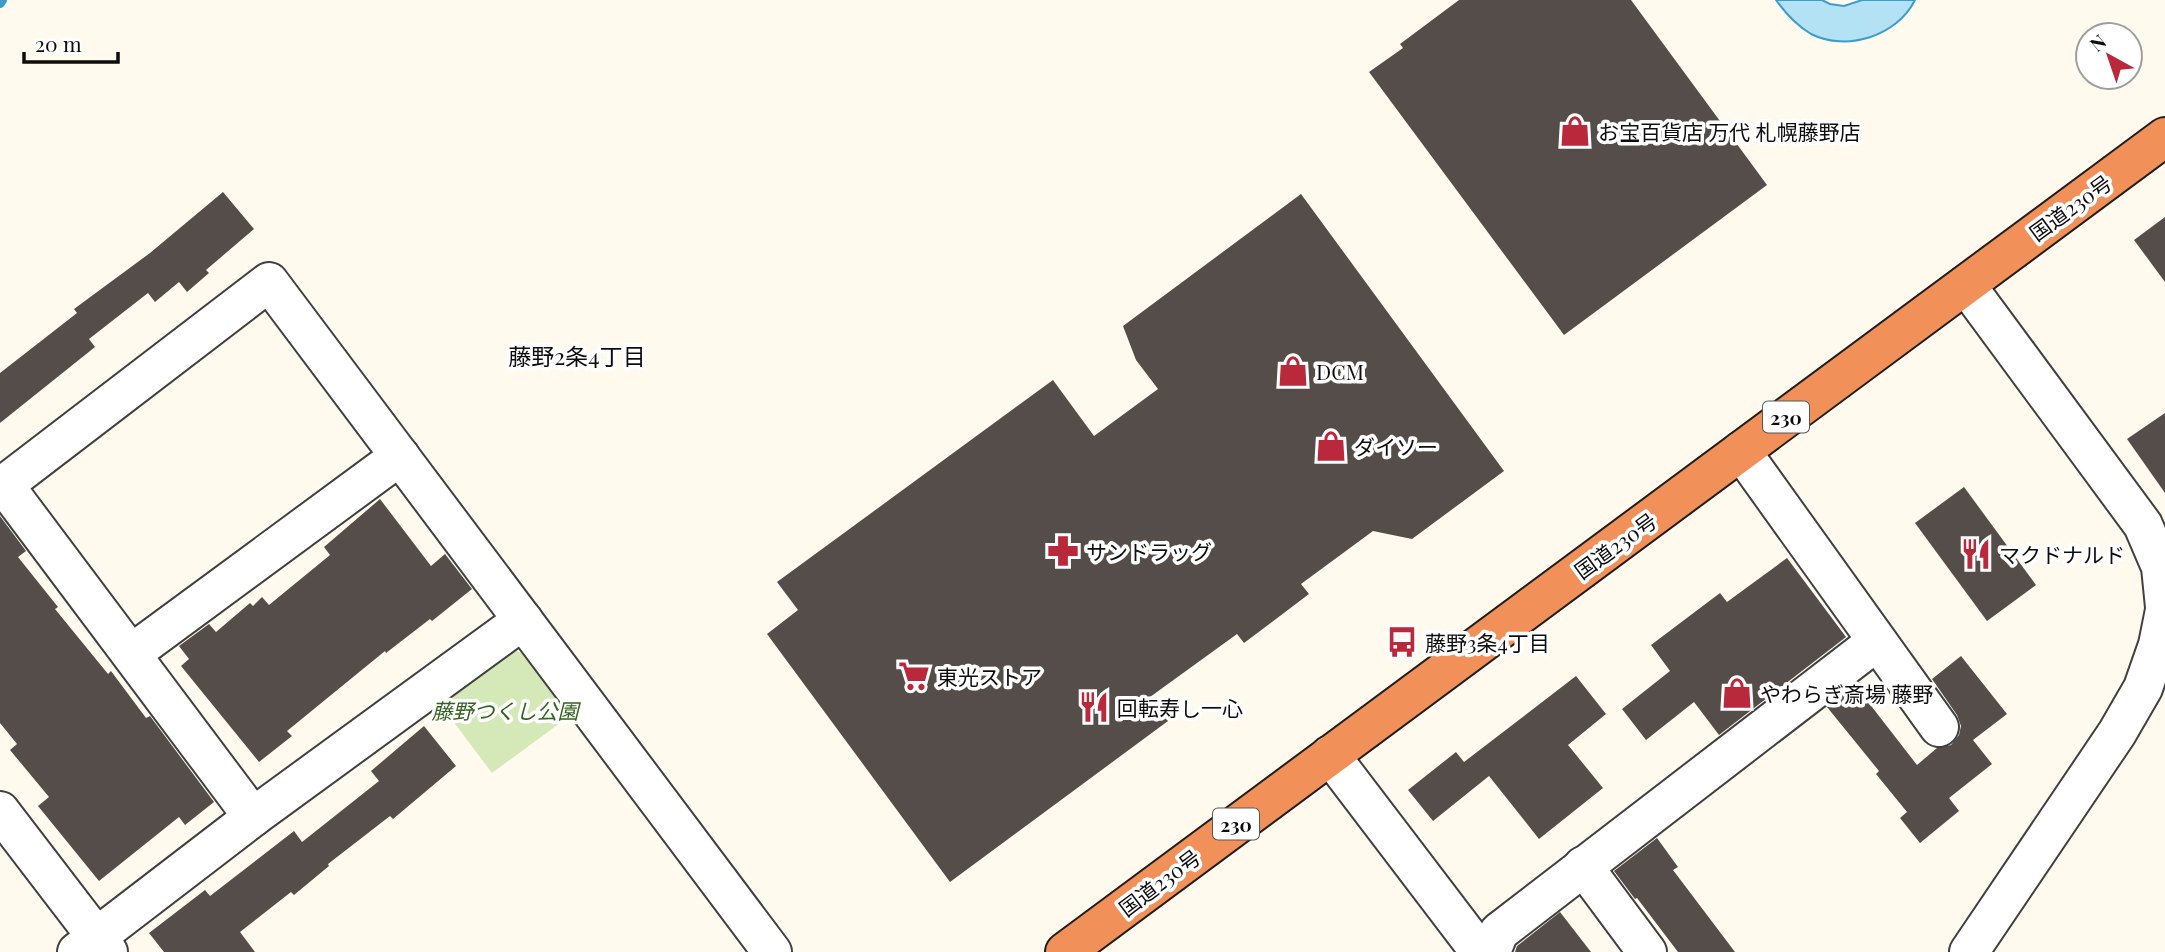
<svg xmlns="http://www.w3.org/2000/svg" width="2165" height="952" viewBox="0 0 2165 952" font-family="'Playfair Display','Noto Sans JP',serif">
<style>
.green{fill:#d5e8b8}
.water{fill:#b3e2f5;stroke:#3b9eca;stroke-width:2}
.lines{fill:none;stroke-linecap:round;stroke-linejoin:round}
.stream{stroke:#3b9eca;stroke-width:10}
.building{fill:#554d49}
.minor-casing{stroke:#404040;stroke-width:42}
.highway-casing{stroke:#1e1e1e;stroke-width:42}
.minor{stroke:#fff;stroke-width:38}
.highway{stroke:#f19058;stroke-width:38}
.labels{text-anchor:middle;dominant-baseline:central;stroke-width:7;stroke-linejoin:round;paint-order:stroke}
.shield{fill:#fff;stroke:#565656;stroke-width:2}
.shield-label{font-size:19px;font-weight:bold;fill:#0d0d0d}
.poi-label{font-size:21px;fill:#0d0d0d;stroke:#fff;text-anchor:start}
.street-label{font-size:21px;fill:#0d0d0d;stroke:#fff}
.park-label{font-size:21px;font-style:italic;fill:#33631f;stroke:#fff}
.neighbourhood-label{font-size:23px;fill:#0d0d0d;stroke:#fff}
</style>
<rect width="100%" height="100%" fill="#fffaed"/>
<polygon class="green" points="513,650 522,653 571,715 492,773 441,705"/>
<path class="water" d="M1776,0H1822L1830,4L1844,6L1862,0H1915C1897,36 1847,52 1811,34C1796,25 1786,14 1776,0Z"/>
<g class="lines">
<polyline class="stream" points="0,3 2,0"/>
</g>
<g class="building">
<polygon points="1459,0 1631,0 1767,185 1564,335 1369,72 1403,48 1400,44"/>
<polygon points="223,192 254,229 206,270 209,273 187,292 179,282 155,302 148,293 89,339 95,347 0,423 0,373 77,313 74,309 150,253"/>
<polygon points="1301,194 1504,471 1412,539 1373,531 1301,584 1309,594 1244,643 1237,634 1150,697 1168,721 950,882 767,634 798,610 777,582 1053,380 1094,436 1158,389 1136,360 1123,326"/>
<polygon points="2165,217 2165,282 2134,240"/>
<polygon points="2165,413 2165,493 2127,439"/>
<polygon points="1964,487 2036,585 1987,621 1915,523"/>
<polygon points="380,499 431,566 445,554 472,589 432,621 430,619 386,653 385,651 287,731 292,736 259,762 181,666 189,659 179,646 209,624 216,632 250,603 253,606 262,597 269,605 330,555 324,547"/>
<polygon points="0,516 26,551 18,557 58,607 55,609 108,674 111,671 146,718 150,716 214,802 185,825 179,817 99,881 38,806 49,797 10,750 17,744 0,723"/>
<polygon points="1787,558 1846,637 1719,735 1694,702 1646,740 1622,709 1670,671 1651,645 1720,593 1727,602"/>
<polygon points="1961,656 2007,714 1973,740 1992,764 1949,798 1959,811 1920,843 1900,818 1907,812 1876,774 1879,771 1827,707 1860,682 1877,703 1872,707 1917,765 1937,748 1951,745 1959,735 1961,726 1957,715 1932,679"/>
<polygon points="1576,676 1606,714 1568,745 1603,788 1539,839 1489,776 1433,821 1408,790 1456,752 1464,762"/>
<polygon points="424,726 456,766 393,819 390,816 328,864 329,866 294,895 291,892 240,932 255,952 164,952 149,933 205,890 210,896 294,831 302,842 379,781 371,771"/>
<polygon points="1657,838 1678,867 1673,870 1735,952 1678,952 1637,898 1635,899 1614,871"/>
<polygon points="1560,912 1591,952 1515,952 1517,946"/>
</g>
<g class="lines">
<defs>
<g id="minor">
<polyline points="1966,285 2143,525 2161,567 2165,607"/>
<polyline points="1741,451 1939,727"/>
<polyline points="4,485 253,817"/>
<polyline points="0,488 269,282 772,952"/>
<polyline points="131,654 400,456"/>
<polyline points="1330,755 1480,952"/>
<polyline points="0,811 108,952"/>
<polyline points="1583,866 1647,952"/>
<polyline points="77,952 253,817 523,620"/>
<polyline points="1491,952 1499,932 1876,642"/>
<polyline points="1969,952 2117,733 2143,688 2158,645 2165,610"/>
</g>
<polyline id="highway" points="1065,952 2165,137"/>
</defs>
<use href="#minor" class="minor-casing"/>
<use href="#highway" class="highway-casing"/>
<use href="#minor" class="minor"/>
<use href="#highway" class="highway"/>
</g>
<defs>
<symbol id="shop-bare" viewBox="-9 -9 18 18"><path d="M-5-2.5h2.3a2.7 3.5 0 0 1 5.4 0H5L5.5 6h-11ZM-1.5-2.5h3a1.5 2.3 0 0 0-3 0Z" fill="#ba283c" stroke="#fff" stroke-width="2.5" paint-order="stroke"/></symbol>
<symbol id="pharmacy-bare" viewBox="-9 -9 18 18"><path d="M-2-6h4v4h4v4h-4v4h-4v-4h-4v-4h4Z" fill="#ba283c" stroke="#fff" stroke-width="2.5" paint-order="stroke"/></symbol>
<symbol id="restaurant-bare" viewBox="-9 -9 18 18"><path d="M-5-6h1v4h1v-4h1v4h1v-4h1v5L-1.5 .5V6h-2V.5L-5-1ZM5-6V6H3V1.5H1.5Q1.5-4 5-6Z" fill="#ba283c" stroke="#fff" stroke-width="2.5" paint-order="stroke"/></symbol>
<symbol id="bus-bare" viewBox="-9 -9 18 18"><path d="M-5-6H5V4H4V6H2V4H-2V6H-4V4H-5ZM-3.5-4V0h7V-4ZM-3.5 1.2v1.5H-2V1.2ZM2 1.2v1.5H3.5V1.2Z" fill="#ba283c" stroke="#fff" stroke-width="2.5" paint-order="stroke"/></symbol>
<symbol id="supermarket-bare" viewBox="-9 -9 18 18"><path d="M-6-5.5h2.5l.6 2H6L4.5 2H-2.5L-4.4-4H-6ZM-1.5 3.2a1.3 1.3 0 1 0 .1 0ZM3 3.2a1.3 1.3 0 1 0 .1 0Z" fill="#ba283c" stroke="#fff" stroke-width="2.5" paint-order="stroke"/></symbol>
</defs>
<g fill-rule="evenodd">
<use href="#shop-bare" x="1553" y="109" width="44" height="44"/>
<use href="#shop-bare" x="1271" y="349" width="44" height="44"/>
<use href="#shop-bare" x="1309" y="424" width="44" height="44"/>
<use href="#pharmacy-bare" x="1041" y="529" width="44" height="44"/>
<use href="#restaurant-bare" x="1954" y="532" width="44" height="44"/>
<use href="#bus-bare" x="1380" y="620" width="44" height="44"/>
<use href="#supermarket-bare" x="892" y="654" width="44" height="44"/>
<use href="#shop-bare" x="1715" y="671" width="44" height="44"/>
<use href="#restaurant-bare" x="1072" y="685" width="44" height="44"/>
</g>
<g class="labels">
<g class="shield">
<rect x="1763" y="401.5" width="46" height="31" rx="5"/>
<rect x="1213" y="808.5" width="46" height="31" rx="5"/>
</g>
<g class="shield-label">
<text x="1786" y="417">230</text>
<text x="1236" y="824">230</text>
</g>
<g class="poi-label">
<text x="1598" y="131">お宝百貨店 万代 札幌藤野店</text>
<text x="1316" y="371">DCM</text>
<text x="1354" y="446">ダイソー</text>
<text x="1086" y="551">サンドラッグ</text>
<text x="1999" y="554">マクドナルド</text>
<text x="1425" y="642">藤野3条4丁目</text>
<text x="937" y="676">東光ストア</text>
<text x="1760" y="693">やわらぎ斎場 藤野</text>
<text x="1117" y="707">回転寿し一心</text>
</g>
<g class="street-label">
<text transform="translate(2070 207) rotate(-36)">国道230号</text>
<text transform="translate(1615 545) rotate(-36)">国道230号</text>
<text transform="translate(1159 882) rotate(-37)">国道230号</text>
</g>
<g class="park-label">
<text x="505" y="710">藤野つくし公園</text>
</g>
<g class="neighbourhood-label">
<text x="577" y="355">藤野2条4丁目</text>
</g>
</g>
<g transform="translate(2109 56) rotate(320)"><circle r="33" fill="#ffffff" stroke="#9e9e9e" stroke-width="2"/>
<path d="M0-5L12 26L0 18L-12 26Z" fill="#ba283c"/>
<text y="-10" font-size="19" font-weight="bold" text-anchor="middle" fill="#0d0d0d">N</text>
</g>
<path d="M24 52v10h94v-10" fill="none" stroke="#0d0d0d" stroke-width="3.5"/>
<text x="35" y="52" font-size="21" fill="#0d0d0d" stroke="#ffffff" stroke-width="5" paint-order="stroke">20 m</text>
</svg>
